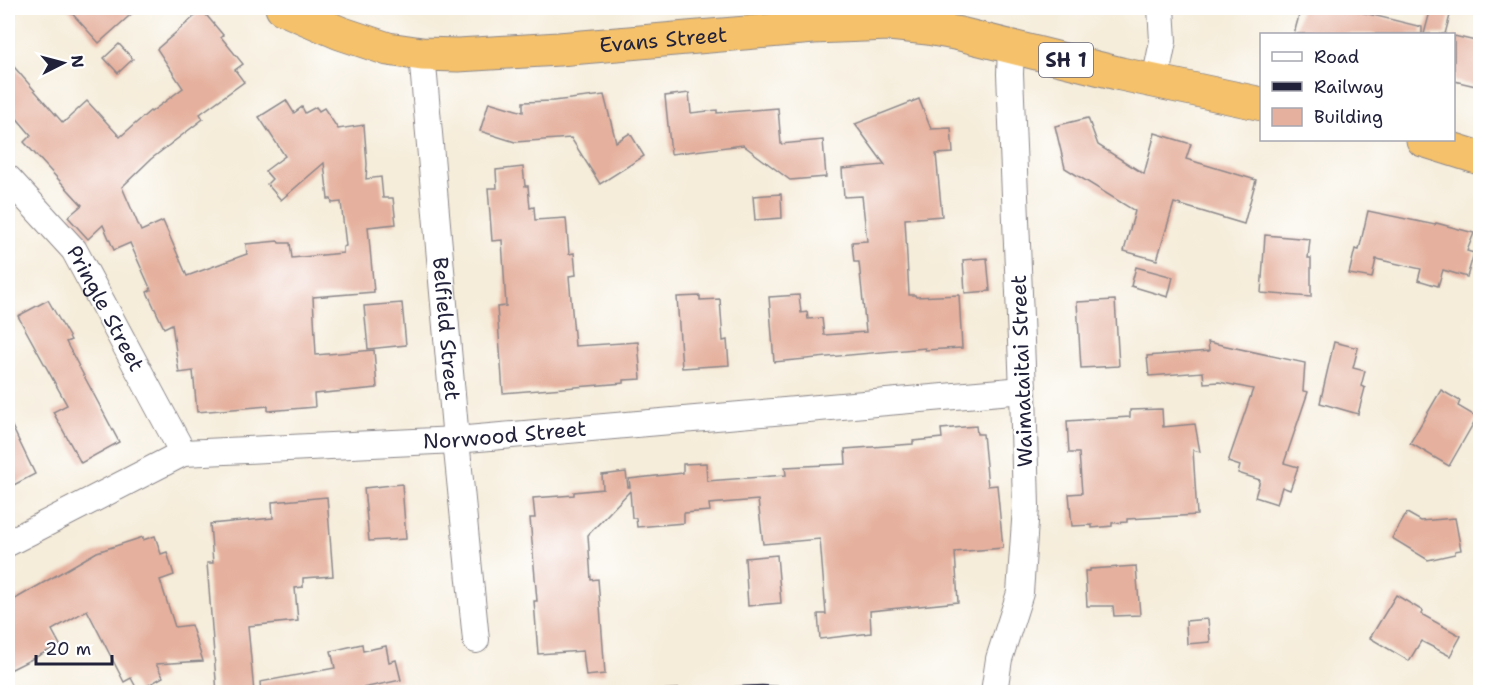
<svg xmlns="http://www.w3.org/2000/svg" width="1488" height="700" viewBox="0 0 1488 700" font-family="'Shantell Sans',sans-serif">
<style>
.building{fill:#e5b09d}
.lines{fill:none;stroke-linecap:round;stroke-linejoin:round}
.minor-casing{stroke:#8c878a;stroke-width:28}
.trunk-casing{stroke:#8c878a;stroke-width:35}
.minor{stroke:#fff;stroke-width:26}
.trunk{stroke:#f5c16b;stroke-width:33}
.rail{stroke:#22223b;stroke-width:4.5}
.labels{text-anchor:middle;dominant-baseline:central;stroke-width:5;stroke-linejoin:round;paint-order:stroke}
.shield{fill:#fff;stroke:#646476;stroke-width:1.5}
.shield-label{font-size:20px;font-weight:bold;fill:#22223b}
.street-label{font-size:21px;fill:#22223b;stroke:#fff}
</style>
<rect width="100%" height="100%" fill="#fff"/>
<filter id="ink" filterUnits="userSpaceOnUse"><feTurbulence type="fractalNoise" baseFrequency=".0167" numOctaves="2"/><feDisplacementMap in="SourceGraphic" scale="12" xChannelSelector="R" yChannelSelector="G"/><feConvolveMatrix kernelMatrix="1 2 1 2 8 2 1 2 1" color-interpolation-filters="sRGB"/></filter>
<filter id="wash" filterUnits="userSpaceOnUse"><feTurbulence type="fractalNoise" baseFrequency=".008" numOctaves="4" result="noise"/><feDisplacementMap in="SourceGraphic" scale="24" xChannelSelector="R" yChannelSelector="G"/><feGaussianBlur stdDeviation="1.35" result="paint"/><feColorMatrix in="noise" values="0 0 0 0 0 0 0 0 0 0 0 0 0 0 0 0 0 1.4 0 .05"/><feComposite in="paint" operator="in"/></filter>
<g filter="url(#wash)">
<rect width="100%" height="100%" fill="#f5ecd9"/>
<g id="blocks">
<g class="building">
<polygon points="67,8 138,8 99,43"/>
<polygon points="1301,8 1344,8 1422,27 1422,34 1294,34"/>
<polygon points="1431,8 1452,8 1445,34 1424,34"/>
<polygon points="202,10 223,35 221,37 243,64 235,70 244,82 200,114 203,119 151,159 122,187 141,231 163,221 187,276 247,254 246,244 278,241 279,243 290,243 292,258 343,253 343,247 346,246 341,202 332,203 331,199 328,199 324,163 281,200 267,184 272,179 265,171 285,156 259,117 286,100 294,113 302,107 305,113 316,107 319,111 324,108 338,129 364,125 367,164 366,179 381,177 383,198 393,198 396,224 368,227 374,292 313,297 316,355 374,350 377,388 314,394 315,407 268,411 268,406 197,412 193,371 179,373 172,324 164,328 147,292 151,290 130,243 114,250 103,225 88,239 68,217 82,205 24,142 31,135 8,108 8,60 63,123 87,101 120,137 150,111 151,112 183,88 157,49"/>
<polygon points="1454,36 1480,42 1480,87 1454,81"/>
<polygon points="119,44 133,59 118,73 104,58"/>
<polygon points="689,93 691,113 717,110 717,113 778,108 781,144 823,140 826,177 790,180 743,145 671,154 665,96"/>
<polygon points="604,95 616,142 630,133 644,156 600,184 571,138 515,142 480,131 489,102 523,112 523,102 553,101"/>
<polygon points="919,99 931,129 951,128 953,153 936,154 942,216 905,219 909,295 915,295 916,297 959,295 962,348 925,350 925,348 774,362 769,297 799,295 801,313 807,312 808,319 822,318 824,335 866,332 859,262 854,262 852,242 867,241 862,196 844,197 842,169 885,165 855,124"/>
<polygon points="1088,118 1098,145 1144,174 1155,133 1191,144 1186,159 1256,180 1244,224 1174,203 1157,260 1124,251 1135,211 1065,168 1055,126"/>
<polygon points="523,167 525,186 528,186 530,208 534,207 535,220 566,218 569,254 574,253 576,275 569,276 575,346 638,342 641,379 624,380 624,383 503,393 497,307 506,306 502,240 492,241 488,188 497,188 496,170"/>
<polygon points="781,194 782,218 755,220 753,196"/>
<polygon points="1368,211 1435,225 1436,223 1474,233 1467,251 1474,253 1467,277 1443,270 1438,286 1418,280 1421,269 1376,259 1372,278 1349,274 1355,249 1359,250"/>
<polygon points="1265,235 1310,239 1308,258 1311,258 1311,297 1261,293"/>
<polygon points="987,258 990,291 965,293 963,260"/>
<polygon points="1136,267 1173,277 1168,297 1131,286"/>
<polygon points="700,296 700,300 720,299 723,341 727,340 729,365 682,368 677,297"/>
<polygon points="48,300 71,340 66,342 119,442 81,463 53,412 67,405 18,316"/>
<polygon points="1115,300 1119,366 1081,368 1077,302"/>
<polygon points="402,303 406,345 368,349 364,306"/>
<polygon points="1208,342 1305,363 1303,391 1308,392 1284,463 1298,467 1290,490 1282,487 1277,504 1255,497 1260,480 1238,473 1240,466 1228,462 1253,389 1219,382 1204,383 1203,372 1149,376 1147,356 1209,351"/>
<polygon points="1334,342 1358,348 1353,368 1365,371 1361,386 1365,388 1358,414 1320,403"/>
<polygon points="1441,390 1460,401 1458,406 1477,417 1449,466 1410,443"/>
<polygon points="1162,409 1163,427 1195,424 1200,452 1193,450 1197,515 1127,519 1127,522 1112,523 1112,526 1092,528 1092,525 1072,526 1069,494 1082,493 1079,453 1069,453 1067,421 1130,417 1130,410"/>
<polygon points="8,418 35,474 8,488"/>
<polygon points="976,426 977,434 983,434 988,486 997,485 1003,548 955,552 958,602 870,611 871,633 820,639 818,614 826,614 820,539 763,544 758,500 709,504 710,511 684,513 684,523 637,527 636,518 632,518 630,491 588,535 591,580 598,579 605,674 586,676 583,651 538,654 534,601 537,601 530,518 535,518 533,498 574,495 574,492 603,489 602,475 626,472 628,487 630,487 629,479 683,473 683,464 706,463 707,481 786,475 785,467 846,464 845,449 913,444 913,441 942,438 941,429"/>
<polygon points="402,484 406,539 369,541 364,488"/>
<polygon points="327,497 333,576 303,578 303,587 295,588 298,621 248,626 254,693 217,693 207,563 213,563 210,524 273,518 272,502"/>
<polygon points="1407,513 1421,521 1455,518 1461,550 1455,551 1455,554 1428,560 1392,538"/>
<polygon points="155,536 161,554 167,552 174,575 160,580 175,627 191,625 203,661 156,664 163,677 138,691 131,678 124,682 87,610 52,630 60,645 8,671 8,603 97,552 143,537 143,540"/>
<polygon points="777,555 781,603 748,606 745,558"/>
<polygon points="1136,566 1140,615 1114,616 1113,606 1087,606 1085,571 1090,571 1090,569"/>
<polygon points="1396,595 1423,611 1421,614 1461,636 1450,656 1421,641 1409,661 1370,638"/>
<polygon points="1208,619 1210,642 1187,644 1186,621"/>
<polygon points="362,644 363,651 386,646 389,662 396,660 401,680 339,693 261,693 260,682 335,668 331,651"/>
</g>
</g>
</g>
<g filter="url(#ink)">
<use href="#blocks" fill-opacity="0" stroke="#8c878a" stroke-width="1.5"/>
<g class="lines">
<defs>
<g id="minor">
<path id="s1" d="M422,54L456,440L476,640"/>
<polyline points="1155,81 1163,41 1161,8"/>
<path id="s2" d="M8,178L74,250L183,453"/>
<path id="s3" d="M8,543L183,453L456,440L1023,390"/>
<polyline points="994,692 999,659 1020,593 1026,507 1023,390 1010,74 1011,46"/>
</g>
<g id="trunk">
<path id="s4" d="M282,8L340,33L388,49L422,54L458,55L559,49L814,27L889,24L928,28L960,34L1121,74L1262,104"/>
<polyline points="1423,140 1480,158"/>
</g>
</defs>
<use href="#minor" class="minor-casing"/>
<use href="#trunk" class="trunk-casing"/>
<use href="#minor" class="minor"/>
<use href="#trunk" class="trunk"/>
<polyline class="rail" points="646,692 762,687 846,692"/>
</g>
</g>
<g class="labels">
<rect class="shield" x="1039" y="43" width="54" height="34" rx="4.5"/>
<g class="shield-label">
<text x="1066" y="60">SH 1</text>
</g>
<g class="street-label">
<text stroke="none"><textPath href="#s4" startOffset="390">Evans Street</textPath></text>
<text stroke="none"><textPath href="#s2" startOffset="164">Pringle Street</textPath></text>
<text stroke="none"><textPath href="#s1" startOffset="276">Belfield Street</textPath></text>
<text transform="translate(1022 371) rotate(-92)">Waimataitai Street</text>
<text stroke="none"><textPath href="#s3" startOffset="519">Norwood Street</textPath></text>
</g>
</g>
<rect width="1488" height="700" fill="none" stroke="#fff" stroke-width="30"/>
<rect x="1260" y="33" width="195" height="108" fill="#ffffff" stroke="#a7a7b1" stroke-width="1.5"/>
<rect x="1272" y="52" width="30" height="9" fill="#ffffff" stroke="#a7a7b1" stroke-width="1.5"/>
<text x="1314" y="63" font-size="18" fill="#22223b">Road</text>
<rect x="1272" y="82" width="30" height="9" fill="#22223b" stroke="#a7a7b1" stroke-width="1.5"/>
<text x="1314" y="93" font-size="18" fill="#22223b">Railway</text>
<rect x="1272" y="108" width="30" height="18" fill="#e5b09d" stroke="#a7a7b1" stroke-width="1.5"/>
<text x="1314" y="123" font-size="18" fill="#22223b">Building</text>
<g transform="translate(63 63) rotate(84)" stroke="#ffffff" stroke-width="4.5" paint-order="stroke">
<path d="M0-4.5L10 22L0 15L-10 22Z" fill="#22223b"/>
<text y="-9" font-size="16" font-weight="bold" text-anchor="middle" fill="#22223b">N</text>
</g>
<path d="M36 655v9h76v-9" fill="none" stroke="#22223b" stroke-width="3"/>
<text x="45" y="655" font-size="18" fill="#22223b" stroke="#ffffff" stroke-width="4.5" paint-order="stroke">20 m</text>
</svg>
